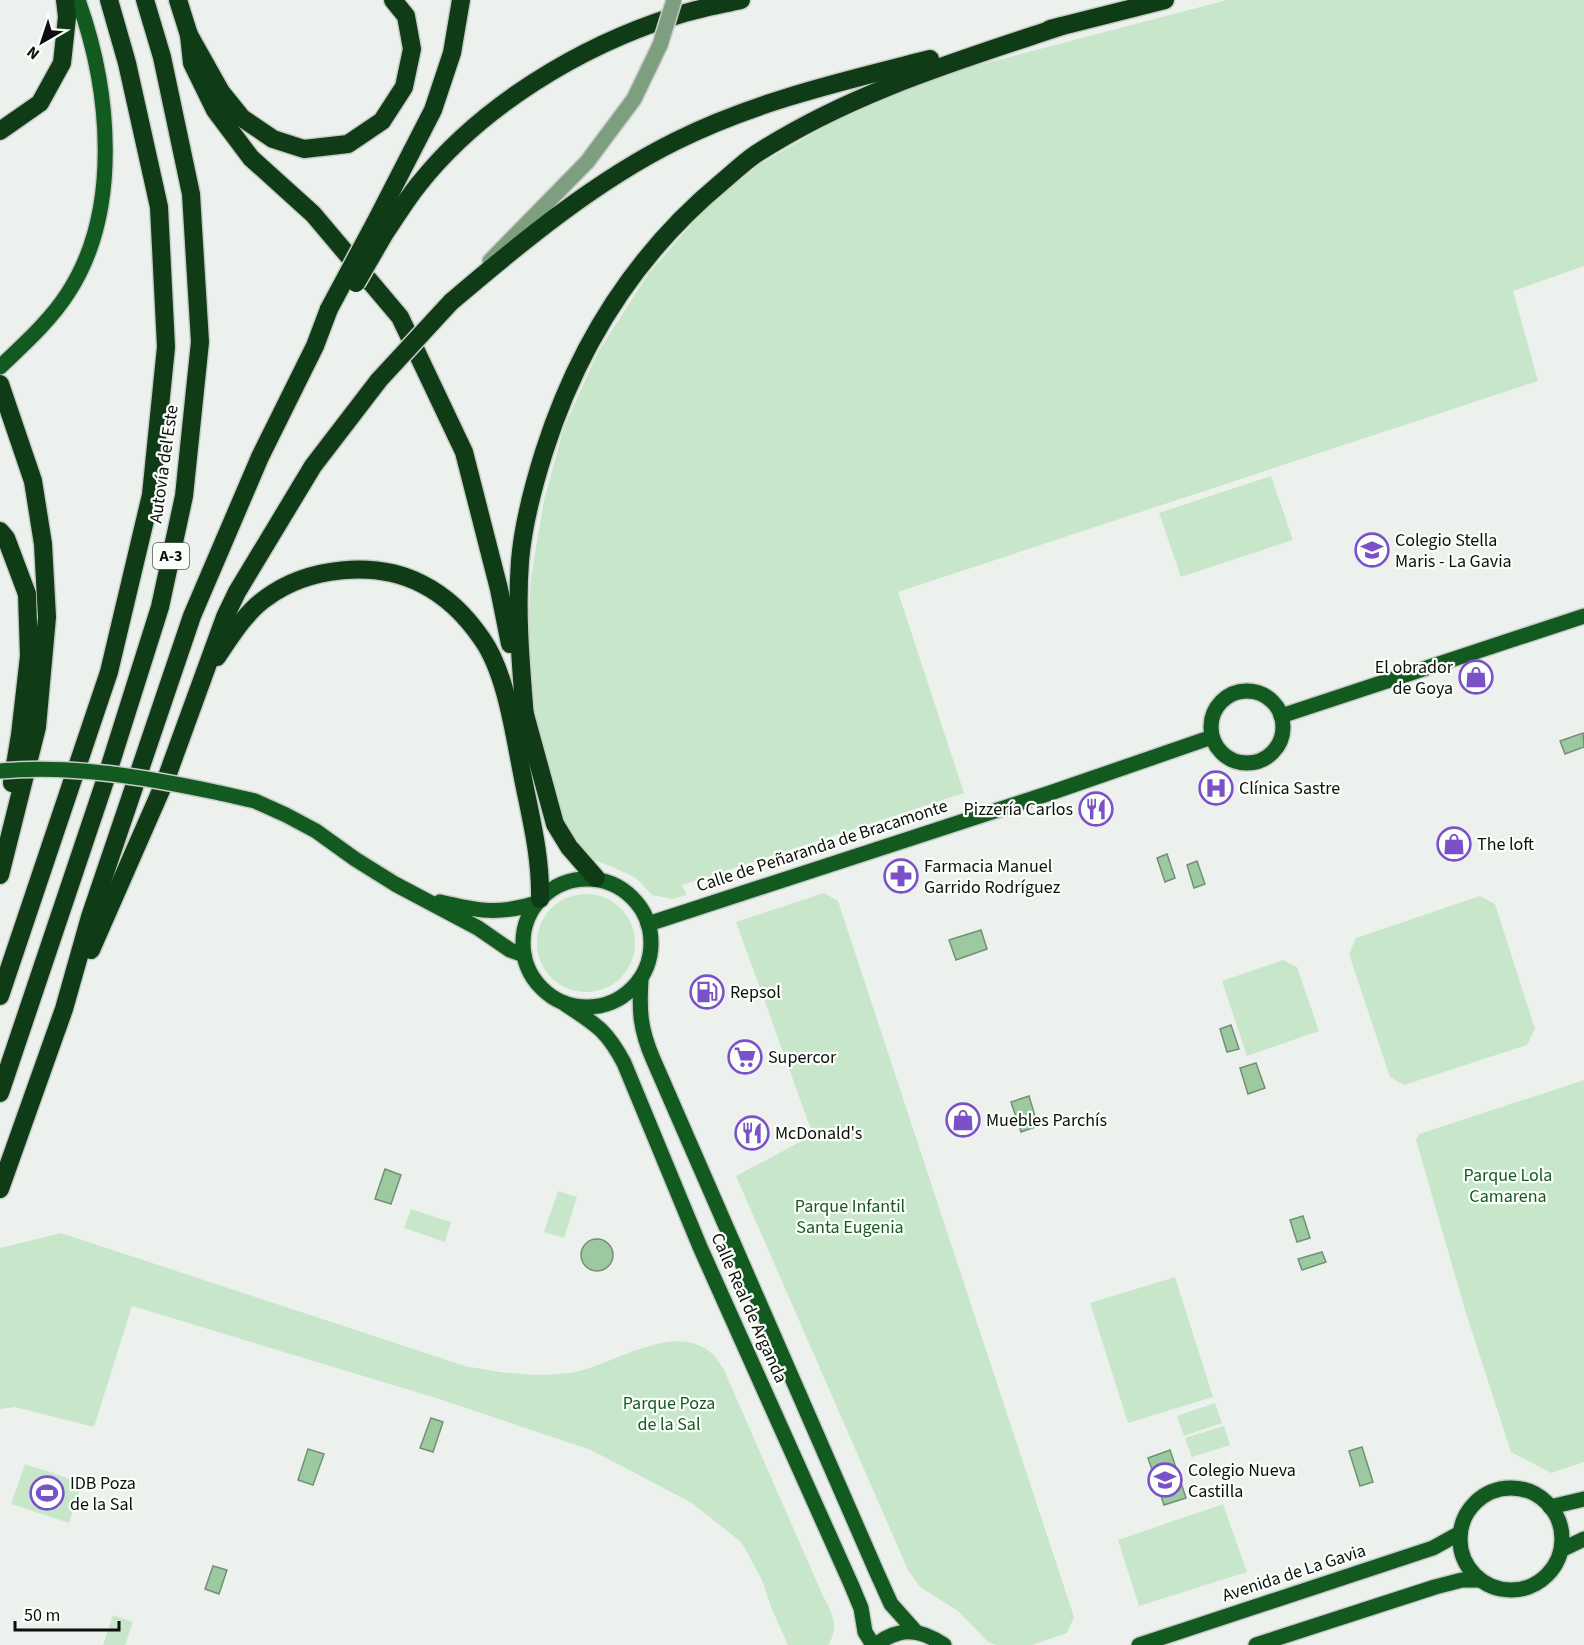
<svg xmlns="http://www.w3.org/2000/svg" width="1584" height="1645" viewBox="0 0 1584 1645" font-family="'Source Sans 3',sans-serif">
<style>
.green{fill:#c8e7ca}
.water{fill:#9dc9a0;stroke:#729174;stroke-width:1.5}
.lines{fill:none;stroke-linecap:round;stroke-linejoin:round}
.minor-casing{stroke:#c9cdc9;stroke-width:18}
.major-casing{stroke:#c9cdc9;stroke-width:18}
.highway-casing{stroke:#c9cdc9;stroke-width:21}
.minor{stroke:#7d9f7f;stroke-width:15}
.major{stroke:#125a20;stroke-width:15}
.highway{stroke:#0f3c17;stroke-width:18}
.minor-bridge-casing{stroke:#c9cdc9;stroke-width:18;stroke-linecap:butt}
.major-bridge-casing{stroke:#c9cdc9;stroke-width:18;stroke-linecap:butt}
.highway-bridge-casing{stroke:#c9cdc9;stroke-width:21;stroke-linecap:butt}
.minor-bridge{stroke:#7d9f7f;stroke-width:15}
.major-bridge{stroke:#125a20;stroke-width:15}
.highway-bridge{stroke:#0f3c17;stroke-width:18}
.labels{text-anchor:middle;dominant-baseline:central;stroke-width:4.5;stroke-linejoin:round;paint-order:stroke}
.shield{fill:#fafffa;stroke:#555755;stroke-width:1.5}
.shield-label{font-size:16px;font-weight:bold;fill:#0e0f0e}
.street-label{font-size:18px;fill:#0e0f0e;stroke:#fafffa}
.poi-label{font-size:18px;fill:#0e0f0e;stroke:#fafffa;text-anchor:start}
.park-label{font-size:18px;fill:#195723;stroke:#fafffa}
</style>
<rect width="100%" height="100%" fill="#edf1ed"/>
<g class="green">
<polygon points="1227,0 1584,0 1584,266 1513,291 1538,381 898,592 964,793 682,885 687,895 672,899 652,895 636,878 615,868 589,858 559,821 532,698 528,633 531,577 544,500 564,427 598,352 649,273 702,212 760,164 831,123 937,76"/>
<polygon points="1271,476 1293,540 1181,577 1159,513"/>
<polygon points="824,893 838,901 1074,1617 1067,1633 1032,1645 997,1645 988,1642 958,1611 920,1587 908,1570 736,1176 813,1135 736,922"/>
<circle cx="586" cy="943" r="49"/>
<polygon points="1480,896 1495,904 1535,1029 1527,1045 1404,1085 1390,1077 1349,954 1356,938"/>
<polygon points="1283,960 1297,967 1319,1031 1247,1056 1222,981"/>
<polygon points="1584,1080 1584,1462 1551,1473 1511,1452 1465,1310 1416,1140 1419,1134"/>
<polygon points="558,1191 577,1197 564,1238 544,1232"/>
<polygon points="411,1209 451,1222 445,1242 404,1228"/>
<path d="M61,1233L465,1366C501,1373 537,1378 575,1372C615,1364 673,1322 710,1352C716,1356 720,1364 724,1370L823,1596C832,1612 840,1628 828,1645H788L771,1607L762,1580L742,1543L692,1503L591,1450L436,1398L132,1306L94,1427L15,1407L0,1409V1248Z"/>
<polygon points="1175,1277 1213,1397 1128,1423 1090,1303"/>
<polygon points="1215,1403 1222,1423 1184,1436 1177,1416"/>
<polygon points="1224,1426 1230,1445 1192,1457 1185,1438"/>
<polygon points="25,1464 82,1483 69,1523 11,1504"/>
<polygon points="1223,1504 1247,1572 1139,1606 1118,1540"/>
<polygon points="113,1615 133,1622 125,1645 103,1645"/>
</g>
<g class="water">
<polygon points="1583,733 1584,747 1565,754 1560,741"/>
<polygon points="1167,854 1175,878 1165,882 1157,858"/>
<polygon points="1197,861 1205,884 1194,888 1187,865"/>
<polygon points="981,930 987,949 956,960 949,940"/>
<polygon points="1231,1025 1239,1049 1227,1052 1220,1029"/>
<polygon points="1256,1063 1265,1088 1248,1094 1240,1068"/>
<polygon points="1029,1096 1038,1126 1021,1132 1011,1102"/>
<polygon points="385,1169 401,1175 391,1204 375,1199"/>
<polygon points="1303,1216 1310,1238 1297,1242 1290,1220"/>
<circle cx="597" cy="1255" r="16"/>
<polygon points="1322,1252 1326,1262 1302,1270 1298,1259"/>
<polygon points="431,1418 443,1422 433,1452 420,1448"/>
<polygon points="1362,1447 1373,1482 1360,1486 1349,1451"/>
<polygon points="308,1449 324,1454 313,1485 298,1480"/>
<polygon points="1170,1450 1186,1498 1164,1505 1148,1458"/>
<polygon points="213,1566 227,1570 219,1594 205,1589"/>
</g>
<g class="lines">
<defs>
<polyline id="minor" points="490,261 587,162 634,99 660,45"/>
<g id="major">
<path d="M0,367C24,344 50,321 68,293C122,210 110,89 78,0"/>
<circle cx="1247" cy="727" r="36"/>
<polyline points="1281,716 1584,616"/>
<polyline points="220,793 255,801 286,815 316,831 355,859 395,884 478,928 510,950 524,955"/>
<circle cx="587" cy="943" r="64"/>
<path d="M440,902C478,911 499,915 537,903"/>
<polyline points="648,924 1050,793 1212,737"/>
<path d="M641,979C639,1011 640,1029 653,1059L877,1573L891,1604L916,1632"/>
<path d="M565,1004C596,1025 606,1029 624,1063L700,1247L851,1584L861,1608L865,1632L873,1645"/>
<circle cx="1511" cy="1539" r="51"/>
<polyline points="1550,1507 1584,1499"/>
<polyline points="1561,1550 1584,1539"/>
<path d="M875,1645C900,1627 919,1628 944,1645"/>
<polyline points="1139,1645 1433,1548 1460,1533"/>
<polyline points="1256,1645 1435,1587 1462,1580 1479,1580"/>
</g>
<g id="highway">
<polyline points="178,0 189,35 221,92 242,118 273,139 304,149 348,144 382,121 404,87 412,49 406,16 393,0"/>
<polyline points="1050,29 1165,0"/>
<polyline points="189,35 192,63 215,110 251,158 313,214 400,317 464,452 499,589 510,644"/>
<polyline points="0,131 40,103 62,63 67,17 65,0"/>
<polyline points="375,223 433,110 452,53 461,0"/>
<path d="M385,233C396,217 406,200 419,184C481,106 580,46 675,16C696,9 719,5 741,0"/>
<path d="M451,302C519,244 595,181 676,141C756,101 844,81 930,59"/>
<polyline points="0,384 33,481 43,544 47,617 37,727 0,875"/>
<polyline points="0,531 6,538 27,594 29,656 20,735 12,783"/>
<path d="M217,657C231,636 246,612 266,598C308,567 375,560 422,584C446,596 467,617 482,639C506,673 514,733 522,773C530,815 541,855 540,899"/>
<polyline points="523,707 555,824 569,847 596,878"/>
<path d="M525,718C521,666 516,614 520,561C523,524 533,487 544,452C578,345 635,254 722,182C733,173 744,162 756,154C850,93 957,61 1062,26"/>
<polyline points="91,950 166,779 225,617 237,592 313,466 379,380"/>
<polyline points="0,996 109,672 151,495 166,347 159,207 127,63 109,0"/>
<polyline points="0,1093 107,775 160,607 184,496 200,342 191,194 162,57 145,0"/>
<polyline points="0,1189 64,1009 90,917 192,616 260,457 315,346 329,309"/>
</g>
</defs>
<use href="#minor" class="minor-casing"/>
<use href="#major" class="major-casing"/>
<use href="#highway" class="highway-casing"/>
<use href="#minor" class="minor"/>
<use href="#major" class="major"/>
<use href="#highway" class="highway"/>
<defs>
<polyline id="minor-bridge" points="660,45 674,0"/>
<path id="major-bridge" d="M0,771C73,764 149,778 220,793"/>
<g id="highway-bridge">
<polyline points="356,283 385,233"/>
<polyline points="329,309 375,223"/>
<polyline points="379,380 451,302"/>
</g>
</defs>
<use href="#minor-bridge" class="minor-bridge-casing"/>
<use href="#major-bridge" class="major-bridge-casing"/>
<use href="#highway-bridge" class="highway-bridge-casing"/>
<use href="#minor-bridge" class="minor-bridge"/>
<use href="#major-bridge" class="major-bridge"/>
<use href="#highway-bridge" class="highway-bridge"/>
</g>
<defs>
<symbol id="school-ring" viewBox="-11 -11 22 22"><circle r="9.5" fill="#fafffa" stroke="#7b50c9" stroke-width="1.5"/><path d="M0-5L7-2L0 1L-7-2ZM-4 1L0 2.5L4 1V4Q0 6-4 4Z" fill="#7b50c9"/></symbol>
<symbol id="shop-ring" viewBox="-11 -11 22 22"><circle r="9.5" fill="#fafffa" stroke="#7b50c9" stroke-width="1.5"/><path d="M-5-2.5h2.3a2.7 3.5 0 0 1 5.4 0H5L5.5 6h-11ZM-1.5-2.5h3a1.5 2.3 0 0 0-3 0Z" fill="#7b50c9"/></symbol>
<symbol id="hospital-ring" viewBox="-11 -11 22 22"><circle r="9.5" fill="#fafffa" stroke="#7b50c9" stroke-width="1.5"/><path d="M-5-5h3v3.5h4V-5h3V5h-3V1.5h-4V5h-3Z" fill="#7b50c9"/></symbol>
<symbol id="restaurant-ring" viewBox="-11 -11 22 22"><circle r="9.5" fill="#fafffa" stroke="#7b50c9" stroke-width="1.5"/><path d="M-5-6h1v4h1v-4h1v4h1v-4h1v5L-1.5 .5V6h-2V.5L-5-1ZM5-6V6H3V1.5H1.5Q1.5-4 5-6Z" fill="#7b50c9"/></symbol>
<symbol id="pharmacy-ring" viewBox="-11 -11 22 22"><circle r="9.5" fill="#fafffa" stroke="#7b50c9" stroke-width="1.5"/><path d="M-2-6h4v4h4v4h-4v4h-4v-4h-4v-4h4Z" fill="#7b50c9"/></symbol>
<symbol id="fuel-ring" viewBox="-11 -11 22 22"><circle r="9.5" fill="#fafffa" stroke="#7b50c9" stroke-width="1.5"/><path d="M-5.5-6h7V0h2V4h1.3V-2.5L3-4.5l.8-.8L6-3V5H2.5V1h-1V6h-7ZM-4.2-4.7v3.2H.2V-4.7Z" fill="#7b50c9"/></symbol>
<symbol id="supermarket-ring" viewBox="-11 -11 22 22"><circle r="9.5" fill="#fafffa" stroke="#7b50c9" stroke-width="1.5"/><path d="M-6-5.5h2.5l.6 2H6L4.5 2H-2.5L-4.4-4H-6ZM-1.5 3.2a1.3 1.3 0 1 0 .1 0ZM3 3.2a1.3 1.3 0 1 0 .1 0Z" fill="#7b50c9"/></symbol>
<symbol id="stadium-ring" viewBox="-11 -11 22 22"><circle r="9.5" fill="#fafffa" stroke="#7b50c9" stroke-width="1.5"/><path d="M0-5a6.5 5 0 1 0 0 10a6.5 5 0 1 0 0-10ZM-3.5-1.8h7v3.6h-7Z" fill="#7b50c9"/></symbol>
</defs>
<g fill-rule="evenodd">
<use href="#school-ring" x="1353" y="531" width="38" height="38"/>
<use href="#shop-ring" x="1457" y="658" width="38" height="38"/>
<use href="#hospital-ring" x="1197" y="769" width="38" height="38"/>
<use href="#restaurant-ring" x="1077" y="790" width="38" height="38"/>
<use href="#shop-ring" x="1435" y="825" width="38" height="38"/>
<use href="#pharmacy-ring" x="882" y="857" width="38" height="38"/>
<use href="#fuel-ring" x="688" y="973" width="38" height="38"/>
<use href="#supermarket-ring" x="726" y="1038" width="38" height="38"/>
<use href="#shop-ring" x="944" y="1101" width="38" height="38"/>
<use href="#restaurant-ring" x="733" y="1114" width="38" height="38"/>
<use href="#school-ring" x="1146" y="1461" width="38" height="38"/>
<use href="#stadium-ring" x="28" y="1474" width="38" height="38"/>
</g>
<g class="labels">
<rect class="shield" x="153" y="543" width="36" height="26" rx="4.5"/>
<g class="shield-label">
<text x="171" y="556">A-3</text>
</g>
<g class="street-label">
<text transform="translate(164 464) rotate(-82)">Autovía del Este</text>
<text transform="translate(822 846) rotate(-18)">Calle de Peñaranda de Bracamonte</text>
<text transform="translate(749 1308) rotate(66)">Calle Real de Arganda</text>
<text transform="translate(1294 1573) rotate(-18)">Avenida de La Gavia</text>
</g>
<g class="poi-label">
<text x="1395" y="540">Colegio Stella<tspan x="1395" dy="21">Maris - La Gavia</tspan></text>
<text x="1453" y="667" text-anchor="end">El obrador<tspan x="1453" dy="21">de Goya</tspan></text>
<text x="1239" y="788">Clínica Sastre</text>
<text x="1073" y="809" text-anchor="end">Pizzería Carlos</text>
<text x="1477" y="844">The loft</text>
<text x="924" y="866">Farmacia Manuel<tspan x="924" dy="21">Garrido Rodríguez</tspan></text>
<text x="730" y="992">Repsol</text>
<text x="768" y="1057">Supercor</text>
<text x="986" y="1120">Muebles Parchís</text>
<text x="775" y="1133">McDonald's</text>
<text x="1188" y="1470">Colegio Nueva<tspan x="1188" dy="21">Castilla</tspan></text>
<text x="70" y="1483">IDB Poza<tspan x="70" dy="21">de la Sal</tspan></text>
</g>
<g class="park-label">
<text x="1508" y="1175">Parque Lola<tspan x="1508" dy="21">Camarena</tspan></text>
<text x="850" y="1206">Parque Infantil<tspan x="850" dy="21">Santa Eugenia</tspan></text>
<text x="669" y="1403">Parque Poza<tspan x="669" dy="21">de la Sal</tspan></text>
</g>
</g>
<g transform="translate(42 42) rotate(219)" stroke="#fafffa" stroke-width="4.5" paint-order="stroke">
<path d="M0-4.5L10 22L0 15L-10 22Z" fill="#0e0f0e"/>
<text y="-9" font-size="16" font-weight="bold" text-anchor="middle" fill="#0e0f0e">N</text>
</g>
<path d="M15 1621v9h104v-9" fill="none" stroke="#0e0f0e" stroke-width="3"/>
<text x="24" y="1621" font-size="18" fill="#0e0f0e" stroke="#fafffa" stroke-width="4.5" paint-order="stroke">50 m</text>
</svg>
